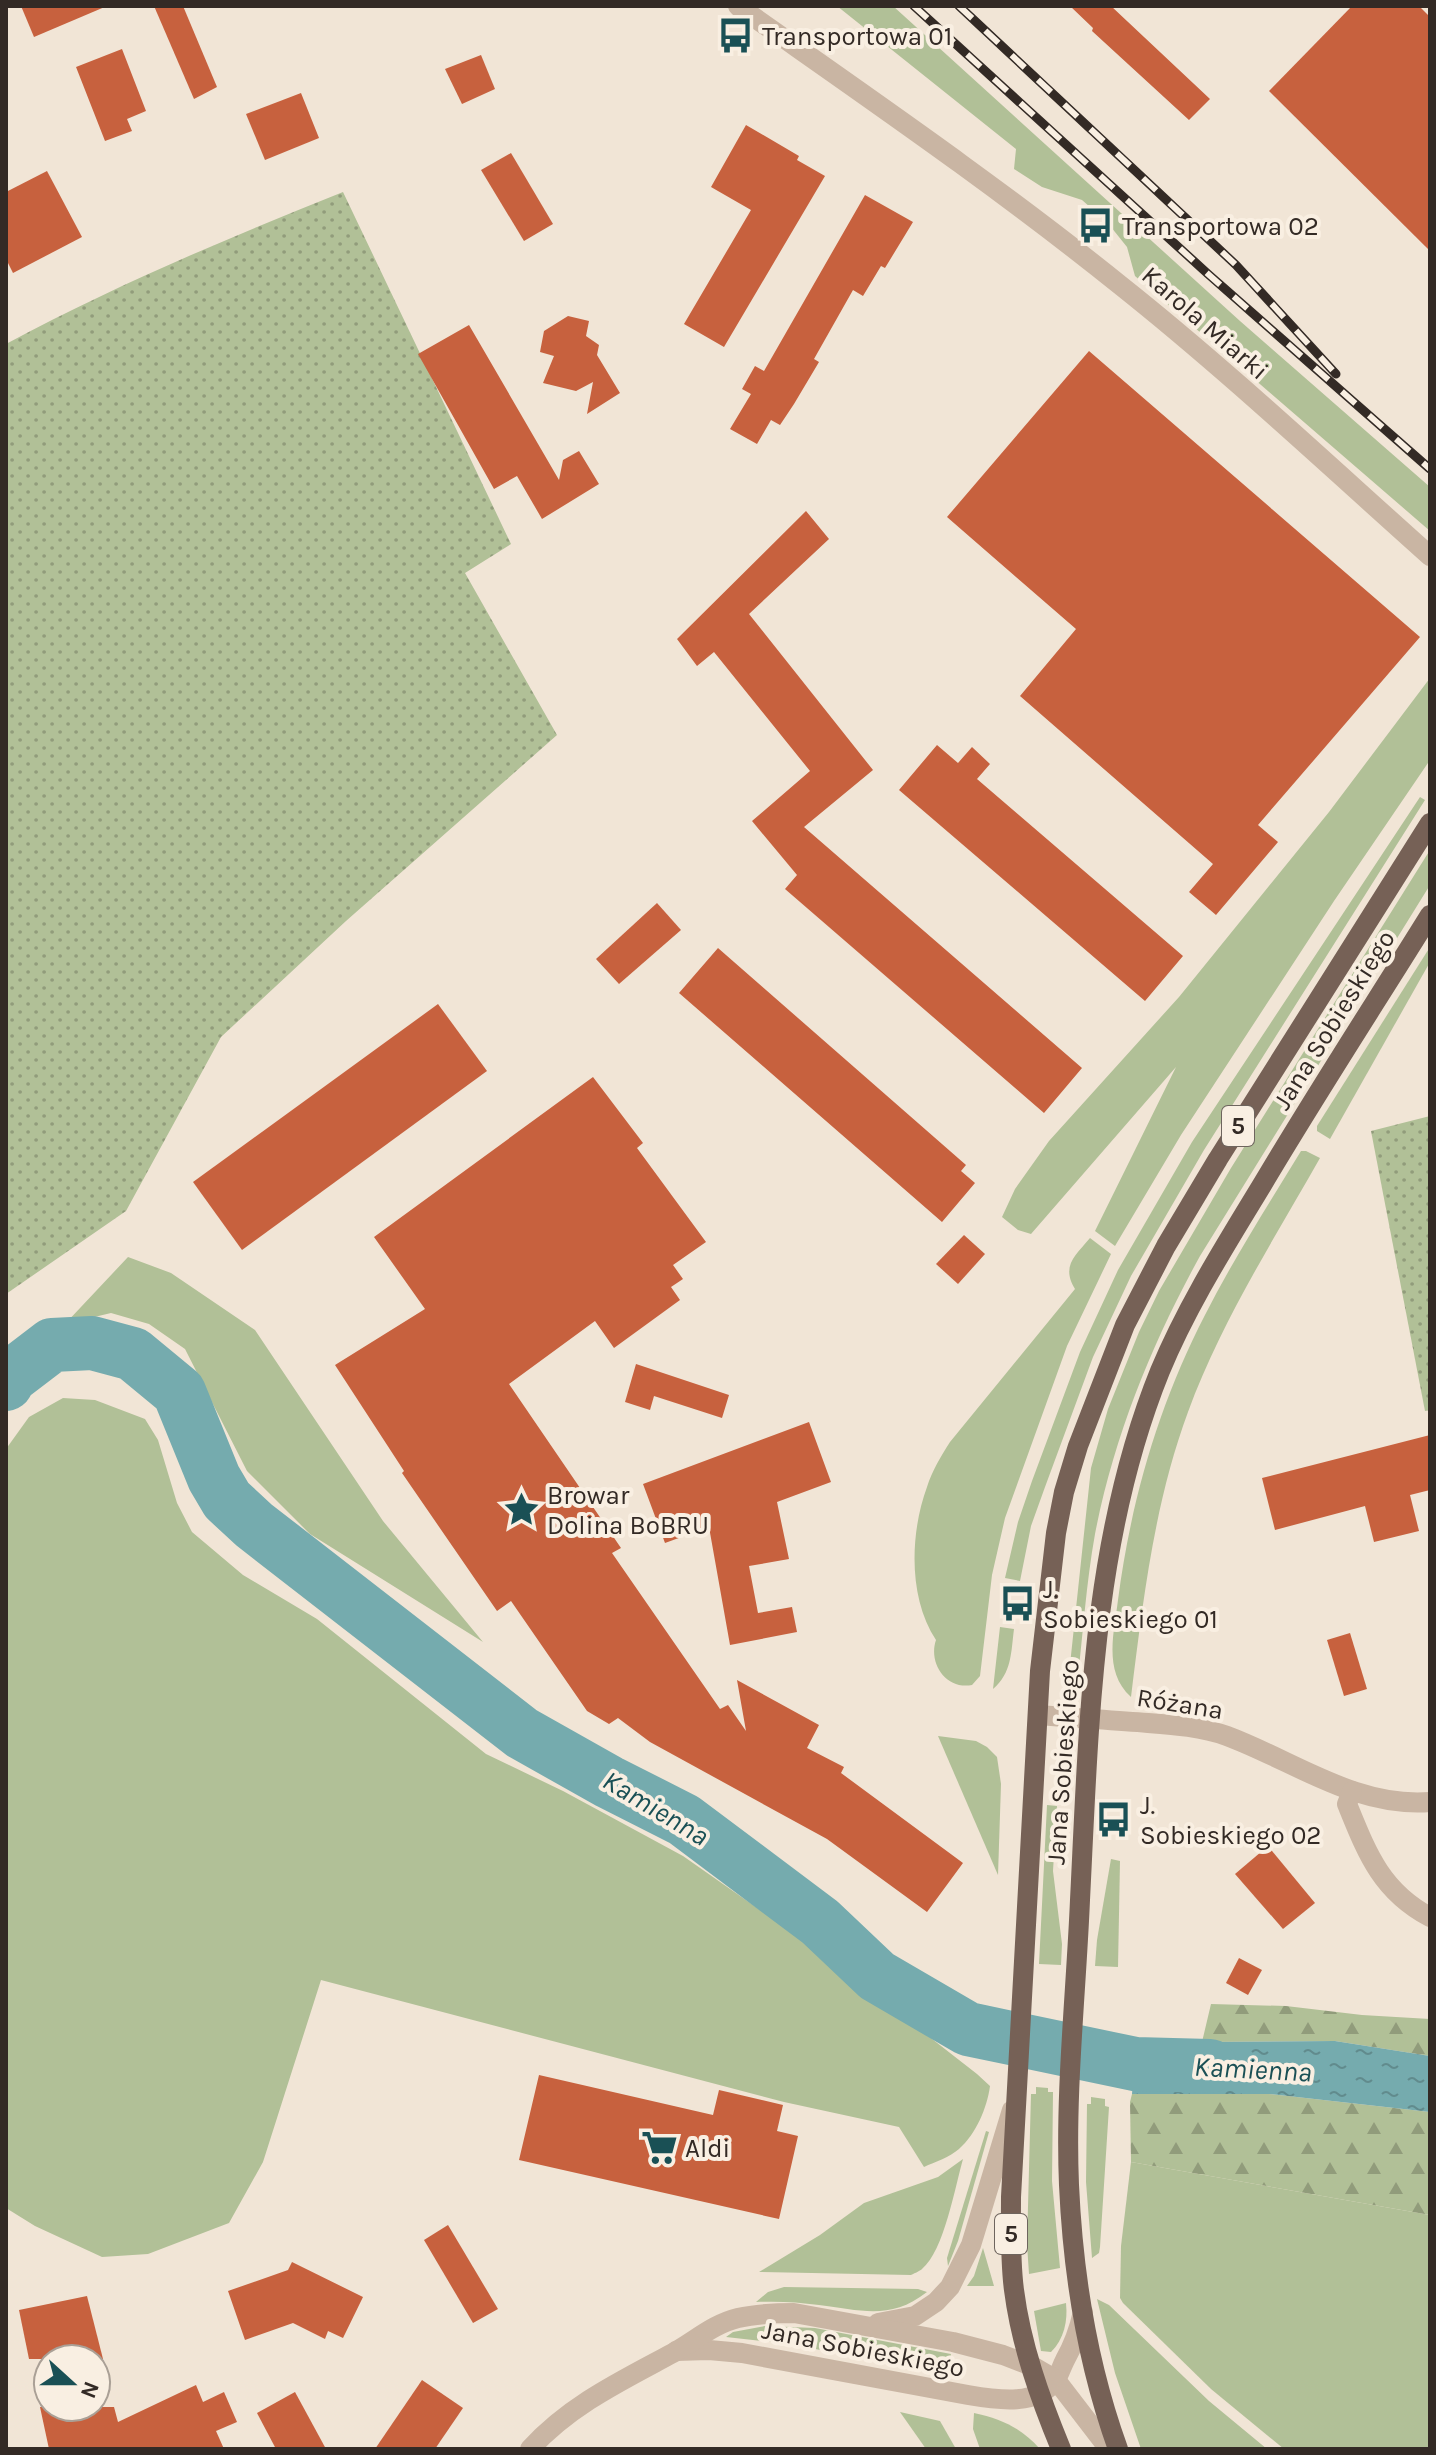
<svg xmlns="http://www.w3.org/2000/svg" width="1436" height="2455" viewBox="0 0 1436 2455" font-family="Karla,sans-serif">
<style>
.grass{fill:#b1c097}
.forest{fill:url(#forest-firs)}
.garden{fill:url(#garden-dots)}
.water{fill:url(#water-ripples)}
.lines{fill:none;stroke-linecap:round;stroke-linejoin:round}
.river{stroke:#75abae;stroke-width:54}
.building{fill:#c7613e}
.minor{stroke:#c9b5a3;stroke-width:20}
.tertiary{stroke:#c9b5a3;stroke-width:20}
.primary{stroke:#766156;stroke-width:20}
.rail-casing{stroke:#332a25;stroke-width:9}
.rail{stroke:#f9efe2;stroke-width:6;stroke-dasharray:18;stroke-linecap:butt}
.labels{text-anchor:middle;dominant-baseline:central;stroke-width:8;stroke-linejoin:round;paint-order:stroke}
.shield{fill:#f9efe2;stroke:#6e655e;stroke-width:2}
.shield-label{font-size:24px;font-weight:bold;fill:#332a25}
.poi-label{font-size:26px;fill:#332a25;stroke:#f9efe2;text-anchor:start}
.street-label{font-size:26px;fill:#332a25;stroke:#f9efe2}
.water-label{font-size:28px;font-style:italic;fill:#1a5055;stroke:#f9efe2}
</style>
<defs>
<pattern id="forest-firs" width="22" height="20" patternUnits="userSpaceOnUse" patternTransform="scale(2)"><rect width="22" height="20" fill="#b1c097"/><path d="M5 1l3.5 6h-7zM16 11l3.5 6h-7z" fill="#919c7b"/></pattern>
<pattern id="garden-dots" width="8" height="8" patternUnits="userSpaceOnUse" patternTransform="scale(2)"><rect width="8" height="8" fill="#b1c097"/><path d="M2 2h.1M6 6h.1" fill="none" stroke="#919c7b" stroke-width="1.8" stroke-linecap="round"/></pattern>
<pattern id="water-ripples" width="26" height="14" patternUnits="userSpaceOnUse" patternTransform="scale(2)"><rect width="26" height="14" fill="#75abae"/><path d="M2 4q2-2 4 0t4 0M15 11q2-2 4 0t4 0" fill="none" stroke="#618b8d"/></pattern>
</defs>
<rect width="100%" height="100%" fill="#f1e5d6"/>
<g class="grass">
<polygon points="837,6 893,6 1240,321 1430,487 1430,531 1135,276 1127,247 1107,222 1082,200 1042,187 1014,169 1016,149"/>
<polygon points="1430,678 1430,760 1334,901 1181,1135 1115,1246 1095,1231 1176,1067 1031,1234 1018,1230 1002,1217 1015,1189 1049,1141 1179,997 1329,812"/>
<polygon points="1420,797 1425,800 1204,1150 1131,1276 1093,1357 1045,1487 1031,1526 1020,1581 1005,1578 1018,1522 1032,1481 1080,1352 1118,1270 1192,1142"/>
<path d="M1430,850V885L1200,1256C1152,1343 1114,1436 1095,1534C1086,1584 1083,1635 1077,1685L1071,1689L1069,1674L1091,1468L1108,1409L1139,1332L1159,1291L1231,1168Z"/>
<polygon points="1430,947 1430,962 1330,1139 1317,1131 1317,1126"/>
<path d="M1301,1151H1306L1320,1158C1273,1241 1221,1322 1188,1412C1154,1504 1143,1601 1131,1697C1103,1672 1114,1633 1118,1600C1131,1500 1159,1404 1205,1315C1234,1258 1268,1205 1301,1151Z"/>
<path d="M1090,1238L1111,1254L1067,1346L1005,1518L992,1575L980,1676L972,1685C946,1690 928,1663 936,1640C908,1598 910,1533 927,1487C932,1471 941,1456 950,1442L1075,1289C1061,1266 1075,1256 1090,1238Z"/>
<polygon points="128,1257 171,1273 255,1330 383,1521 483,1642 310,1534 247,1471 185,1349 149,1324 111,1313 65,1324"/>
<path d="M63,1398L95,1400L145,1419L158,1440L177,1503L192,1532L243,1575L317,1619L486,1754L563,1791L683,1856L823,1954L977,2074L990,2086C987,2108 976,2134 959,2149C950,2157 935,2162 924,2167L899,2127L784,2102L321,1980L263,2162L229,2223L148,2254L102,2257L35,2226L6,2208V1449L29,1417Z"/>
<path d="M1000,1627L1014,1629C1011,1652 1012,1673 993,1689Z"/>
<polygon points="938,1736 976,1741 987,1747 997,1757 1001,1784 998,1875"/>
<polygon points="1047,1805 1057,1806 1053,1871 1062,1944 1061,1965 1039,1964"/>
<polygon points="1111,1859 1120,1861 1118,1967 1095,1966 1097,1940"/>
<polygon points="1036,2087 1048,2088 1048,2092 1053,2092 1052,2181 1060,2268 1029,2274 1027,2244 1031,2094 1036,2094"/>
<polygon points="1091,2097 1105,2099 1105,2106 1109,2107 1100,2247 1099,2253 1092,2258 1086,2182 1087,2104 1091,2104"/>
<polygon points="986,2131 989,2132 958,2241 948,2266 947,2258"/>
<path d="M963,2159C955,2187 944,2251 922,2269C922,2270 911,2275 911,2275L759,2272L820,2235L864,2203L938,2177Z"/>
<polygon points="1131,2162 1430,2215 1430,2449 1284,2449 1211,2389 1123,2303 1120,2298 1121,2246"/>
<polygon points="983,2248 994,2286 967,2286 974,2276"/>
<path d="M784,2287L918,2289L927,2292C890,2321 861,2310 819,2305C798,2302 777,2301 756,2302L768,2292Z"/>
<polygon points="1097,2299 1109,2305 1209,2401 1267,2449 1141,2449 1115,2373"/>
<path d="M1066,2303C1068,2321 1064,2339 1051,2352L1041,2351L1034,2311Z"/>
<polygon points="765,2326 815,2328 951,2354 947,2375 790,2344 726,2337 733,2332"/>
<polygon points="900,2412 940,2421 956,2449 926,2449"/>
<path d="M974,2413C1002,2419 1021,2428 1040,2449H980L973,2429Z"/>
</g>
<g class="forest">
<polygon points="1211,2004 1286,2006 1362,2015 1430,2019 1430,2056 1335,2041 1202,2042"/>
<polygon points="1132,2094 1269,2094 1430,2112 1430,2215 1131,2162 1130,2102"/>
</g>
<g class="garden">
<path d="M343,192L511,544L465,573L557,735L346,921L221,1037L126,1211L6,1294V344C116,285 228,238 343,192Z"/>
<polygon points="1430,1116 1430,1410 1425,1411 1371,1131"/>
</g>
<polygon class="water" points="1136,2039 1202,2042 1335,2041 1430,2056 1430,2112 1269,2094 1132,2094"/>
<g class="lines">
<polyline class="river" points="6,1384 10,1377 52,1345 92,1343 133,1354 179,1392 214,1478 227,1500 254,1525 522,1733 609,1782 684,1820 820,1922 877,1976 968,2029 1135,2064 1210,2066"/>
</g>
<g class="building">
<polygon points="21,6 107,6 34,37"/>
<polygon points="154,6 183,6 217,87 194,99"/>
<polygon points="1070,6 1111,6 1210,99 1189,120 1092,31 1093,28"/>
<polygon points="1352,6 1419,6 1430,17 1430,251 1269,91"/>
<polygon points="122,49 146,111 127,119 132,131 105,141 76,67"/>
<polygon points="481,55 495,89 462,104 445,69"/>
<polygon points="301,93 319,138 265,160 246,114"/>
<polygon points="746,125 799,156 797,160 825,176 724,347 684,324 751,210 711,187"/>
<polygon points="511,153 553,224 524,241 481,170"/>
<polygon points="47,171 82,237 13,273 6,259 6,192"/>
<polygon points="865,195 913,222 885,268 881,266 863,296 853,290 814,359 819,362 794,404 780,425 771,420 757,444 730,429 751,394 742,389 755,366 764,371"/>
<polygon points="568,316 589,321 586,336 599,345 597,355 620,393 587,414 593,382 576,391 543,383 554,356 540,352 544,331"/>
<polygon points="469,325 559,480 563,460 579,451 599,484 542,519 517,476 494,489 418,354"/>
<polygon points="1089,351 1420,637 1258,825 1278,842 1216,915 1189,892 1213,864 1020,696 1076,629 947,517"/>
<polygon points="806,511 829,539 749,614 873,770 804,827 1082,1068 1044,1113 785,889 797,875 752,821 810,771 714,652 697,666 677,639"/>
<polygon points="937,745 958,763 972,747 990,764 977,779 1183,956 1145,1001 899,790"/>
<polygon points="657,903 681,930 619,984 596,959"/>
<polygon points="718,948 966,1165 961,1171 975,1183 942,1222 679,993"/>
<polygon points="438,1004 487,1071 242,1250 193,1182"/>
<polygon points="593,1077 643,1143 637,1148 706,1242 673,1265 683,1279 671,1287 680,1300 614,1348 595,1321 509,1384 621,1548 612,1553 720,1709 728,1705 746,1731 737,1680 819,1725 807,1748 844,1767 841,1773 963,1863 927,1912 827,1839 650,1742 618,1718 609,1724 587,1711 511,1601 497,1611 402,1473 404,1471 335,1365 425,1309 374,1237"/>
<polygon points="964,1235 985,1254 958,1284 936,1264"/>
<polygon points="636,1364 729,1395 722,1418 654,1396 650,1410 625,1402"/>
<polygon points="809,1422 831,1482 777,1502 789,1559 749,1566 758,1613 792,1607 797,1632 730,1645 709,1527 665,1543 643,1484"/>
<polygon points="1430,1435 1430,1490 1410,1495 1419,1531 1374,1542 1365,1506 1275,1530 1262,1478"/>
<polygon points="1350,1633 1367,1689 1344,1696 1327,1640"/>
<polygon points="1268,1846 1315,1903 1283,1929 1235,1874"/>
<polygon points="1239,1958 1262,1970 1248,1995 1226,1983"/>
<polygon points="539,2075 713,2115 719,2090 783,2105 777,2131 798,2136 779,2219 519,2160"/>
<polygon points="448,2225 498,2309 473,2323 424,2240"/>
<polygon points="292,2262 363,2297 343,2338 328,2331 325,2339 293,2323 245,2340 228,2291 288,2270"/>
<polygon points="87,2296 103,2359 29,2359 19,2310"/>
<polygon points="422,2380 463,2408 435,2449 375,2449"/>
<polygon points="196,2385 203,2402 224,2392 237,2422 216,2431 224,2449 49,2449 40,2407 114,2407 118,2422"/>
<polygon points="295,2392 326,2449 276,2449 257,2413"/>
</g>
<g class="lines">
<g class="minor">
<path d="M738,6C867,97 997,186 1120,285C1227,370 1328,465 1430,556"/>
<path d="M1038,1715C1074,1718 1111,1720 1148,1723C1175,1725 1202,1727 1227,1736C1294,1761 1356,1808 1430,1802"/>
<path d="M1352,1791L1347,1804C1367,1853 1381,1891 1430,1917"/>
</g>
<g class="tertiary">
<polyline points="878,2323 915,2316 936,2302 950,2287 971,2245 1012,2110"/>
<path d="M676,2351L709,2350L742,2353L968,2395C997,2400 1039,2407 1057,2378C1060,2372 1062,2366 1065,2360C1074,2344 1079,2330 1083,2312"/>
<path d="M530,2449C570,2405 621,2381 673,2353C695,2341 713,2324 738,2318C756,2314 775,2313 794,2313L953,2342L1003,2355L1032,2366L1056,2380L1109,2449"/>
</g>
<g class="primary">
<path d="M1061,2449C1040,2398 1021,2345 1014,2290C1010,2260 1011,2228 1011,2197L1040,1671L1056,1533L1064,1492L1078,1446L1125,1325L1166,1246L1218,1159L1430,823"/>
<path d="M1118,2449C1088,2366 1073,2274 1069,2185C1065,2091 1076,1995 1080,1900C1089,1722 1092,1539 1160,1371C1187,1306 1225,1246 1262,1185C1316,1094 1374,1005 1430,915"/>
</g>
<defs>
<g id="rail">
<polyline points="914,6 1208,274 1430,469"/>
<polyline points="959,6 1236,265 1336,374"/>
</g>
</defs>
<use href="#rail" class="rail-casing"/>
<use href="#rail" class="rail"/>
</g>
<defs>
<symbol id="bus-bare" viewBox="-9 -9 18 18"><path d="M-5-6H5V4H4V6H2V4H-2V6H-4V4H-5ZM-3.5-4V0h7V-4ZM-3.5 1.2v1.5H-2V1.2ZM2 1.2v1.5H3.5V1.2Z" fill="#1a5055" stroke="#f9efe2" stroke-width="2.5" paint-order="stroke"/></symbol>
<symbol id="sight-bare" viewBox="-9 -9 18 18"><path d="M0-6L1.8-2.2L6-1.7L2.9 1.2L3.7 5.4L0 3.3L-3.7 5.4L-2.9 1.2L-6-1.7L-1.8-2.2Z" fill="#1a5055" stroke="#f9efe2" stroke-width="2.5" paint-order="stroke"/></symbol>
<symbol id="supermarket-bare" viewBox="-9 -9 18 18"><path d="M-6-5.5h2.5l.6 2H6L4.5 2H-2.5L-4.4-4H-6ZM-1.5 3.2a1.3 1.3 0 1 0 .1 0ZM3 3.2a1.3 1.3 0 1 0 .1 0Z" fill="#1a5055" stroke="#f9efe2" stroke-width="2.5" paint-order="stroke"/></symbol>
</defs>
<g fill-rule="evenodd">
<use href="#bus-bare" x="710" y="10" width="51" height="51"/>
<use href="#bus-bare" x="1070" y="200" width="51" height="51"/>
<use href="#sight-bare" x="496" y="1484" width="51" height="51"/>
<use href="#bus-bare" x="992" y="1578" width="51" height="51"/>
<use href="#bus-bare" x="1088" y="1794" width="51" height="51"/>
<use href="#supermarket-bare" x="634" y="2122" width="51" height="51"/>
</g>
<g class="labels">
<g class="shield">
<rect x="1222" y="1106" width="32" height="40" rx="6"/>
<rect x="995" y="2214" width="32" height="40" rx="6"/>
</g>
<g class="shield-label">
<text x="1238" y="1126">5</text>
<text x="1011" y="2234">5</text>
</g>
<g class="poi-label">
<text x="762" y="36">Transportowa 01</text>
<text x="1122" y="226">Transportowa 02</text>
<text x="547" y="1495">Browar<tspan x="547" dy="30">Dolina BoBRU</tspan></text>
<text x="1043" y="1589">J.<tspan x="1043" dy="30">Sobieskiego 01</tspan></text>
<text x="1140" y="1805">J.<tspan x="1140" dy="30">Sobieskiego 02</tspan></text>
<text x="685" y="2148">Aldi</text>
</g>
<g class="street-label">
<text transform="translate(1205 323) rotate(41)">Karola Miarki</text>
<text transform="translate(1334 1020) rotate(-58)">Jana Sobieskiego</text>
<text transform="translate(1180 1704) rotate(9)">Różana</text>
<text transform="translate(1063 1762) rotate(-86)">Jana Sobieskiego</text>
<text transform="translate(863 2349) rotate(11)">Jana Sobieskiego</text>
</g>
<g class="water-label">
<text transform="translate(656 1808) rotate(31)">Kamienna</text>
<text transform="translate(1253 2069) rotate(3)">Kamienna</text>
</g>
</g>
<rect width="1436" height="2455" fill="none" stroke="#332a25" stroke-width="16"/>
<g transform="translate(72 2383) rotate(111)"><circle r="38" fill="#f9efe2" stroke="#aaa096" stroke-width="2"/>
<path d="M0-6L14 30L0 20L-14 30Z" fill="#1a5055"/>
<text y="-12" font-size="22" font-weight="bold" text-anchor="middle" fill="#332a25">N</text>
</g>
</svg>
